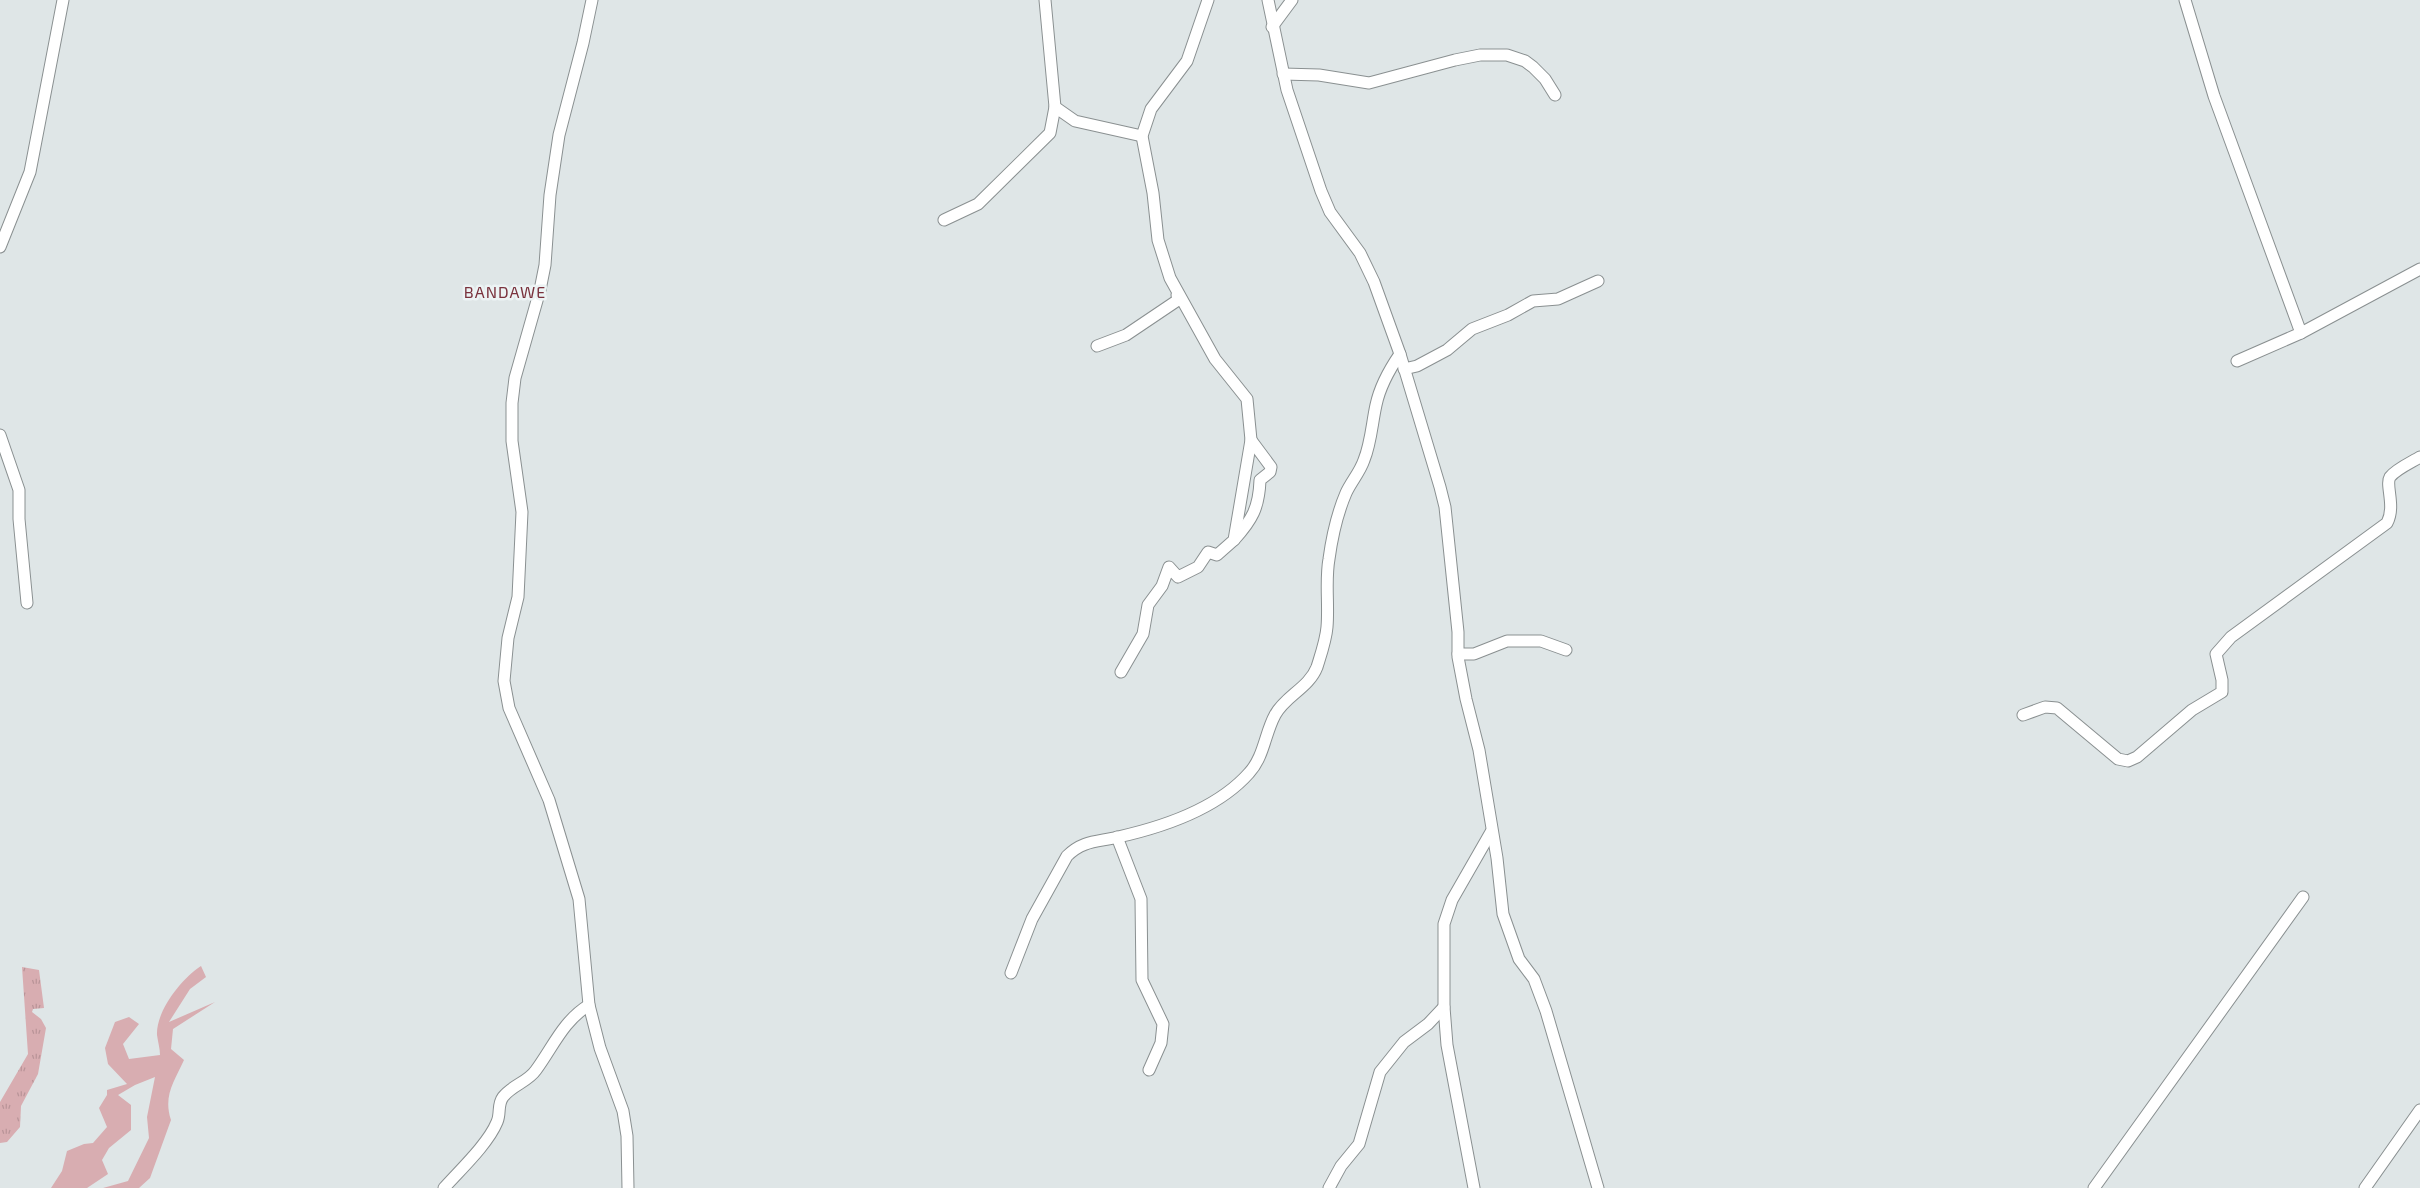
<svg xmlns="http://www.w3.org/2000/svg" width="2420" height="1188" viewBox="0 0 2420 1188" font-family="'Exo 2',sans-serif">
<style>
.green{fill:#d8adb1}
.park{fill:url(#park-tufts)}
.lines{fill:none;stroke-linecap:round;stroke-linejoin:round}
.minor-casing{stroke:#8a9091;stroke-width:13}
.minor{stroke:#fff;stroke-width:11}
.labels{text-anchor:middle;dominant-baseline:central;stroke-width:5;stroke-linejoin:round;paint-order:stroke}
.quarter-label{font-size:16px;letter-spacing:1px;fill:#7a323d;stroke:#ecf3f4}
</style>
<defs>
<pattern id="park-tufts" width="24" height="20" patternUnits="userSpaceOnUse" patternTransform="scale(1.25)"><rect width="24" height="20" fill="#d8adb1"/><path d="M3 7l-1-3M5 7V3M7 7l1-3M15 17l-1-3M17 17v-4M19 17l1-3" fill="none" stroke="#b99498"/></pattern>
</defs>
<rect width="100%" height="100%" fill="#dfe6e7"/>
<path class="green" d="M201,966L206,977L190,989L169,1022L215,1002L173,1029L171,1049L184,1060C174,1082 163,1096 171,1120L150,1178L139,1188H103L128,1181L149,1138L147,1117L155,1077L135,1085L118,1095L131,1105V1130L109,1148L102,1160L108,1174L87,1188H51L62,1171L67,1151L84,1144L93,1143L107,1127L99,1108L107,1095V1090L127,1084L108,1064L105,1048L115,1022L129,1017L139,1024L123,1044L129,1059L160,1055C160,1049 158,1042 157,1035C156,1011 181,979 201,966Z"/>
<polygon class="park" points="22,967 39,970 44,1008 33,1009 32,1012 41,1019 46,1028 38,1074 21,1106 20,1127 7,1142 0,1143 0,1102 28,1054"/>
<g class="lines">
<defs>
<g id="minor">
<polyline points="592,0 583,43 559,135 550,195 545,265 540,290 515,378 512,403 512,441 522,512 518,597 508,638 504,681 509,708 549,800 579,899 589,1005 600,1048 623,1111 627,1136 628,1188"/>
<polyline points="1268,0 1287,90 1321,191 1330,212 1360,253 1374,282 1400,354 1440,487 1445,507 1458,632 1458,657 1466,699 1479,750 1497,858 1503,914 1519,959 1534,979 1546,1011 1598,1188"/>
<polyline points="2185,0 2214,96 2301,333"/>
<polyline points="1272,27 1292,0"/>
<polyline points="1283,74 1319,75 1369,83 1455,60 1480,55 1507,55 1525,61 1533,67 1545,79 1555,95"/>
<polyline points="1055,107 1075,121 1142,136"/>
<polyline points="944,220 978,204 1050,133 1055,107 1045,0"/>
<polyline points="0,247 30,172 63,0"/>
<polyline points="1097,346 1126,335 1178,300 1177,295"/>
<polyline points="2237,361 2301,333 2420,269"/>
<polyline points="1404,369 1417,366 1447,350 1472,329 1508,315 1533,301 1558,299 1598,281"/>
<polyline points="0,435 19,490 19,519 27,603"/>
<path d="M1234,540C1252,520 1259,508 1260,480L1270,472L1271,467L1251,440"/>
<polyline points="1458,654 1474,654 1507,641 1541,641 1566,650"/>
<polyline points="1121,672 1143,634 1148,605 1162,586 1169,567 1178,577 1198,567 1208,552 1217,555 1234,540 1251,440 1247,399 1215,359 1170,278 1158,240 1153,193 1142,136 1151,109 1187,61 1208,0"/>
<path d="M2023,715L2045,707L2057,708L2118,759L2128,761L2137,757L2192,710L2222,692V680L2216,654L2231,637L2387,523C2396,506 2385,485 2390,477C2396,469 2412,462 2420,457"/>
<polyline points="1117,837 1141,899 1142,980 1163,1024 1161,1043 1149,1070"/>
<path d="M1011,973L1032,919L1067,856C1083,840 1098,842 1118,837C1163,827 1218,808 1249,773C1264,757 1265,733 1275,715C1285,696 1309,688 1317,667C1321,654 1326,640 1327,627C1329,604 1325,581 1329,559C1332,537 1337,514 1346,493C1351,482 1360,472 1364,460C1371,443 1372,423 1376,405C1380,386 1389,370 1400,354"/>
<path d="M444,1188C460,1170 488,1144 497,1122C501,1113 497,1105 503,1097C512,1085 528,1082 536,1070C553,1047 563,1021 589,1005"/>
<polyline points="1329,1188 1341,1166 1359,1144 1380,1072 1404,1042 1428,1024 1444,1007"/>
<polyline points="1474,1188 1447,1045 1444,1007 1444,924 1452,900 1491,832"/>
<polyline points="2094,1188 2303,897"/>
<polyline points="2365,1188 2420,1110"/>
</g>
</defs>
<use href="#minor" class="minor-casing"/>
<use href="#minor" class="minor"/>
</g>
<g class="labels">
<g class="quarter-label">
<text x="505" y="291">BANDAWE</text>
</g>
</g>
</svg>
